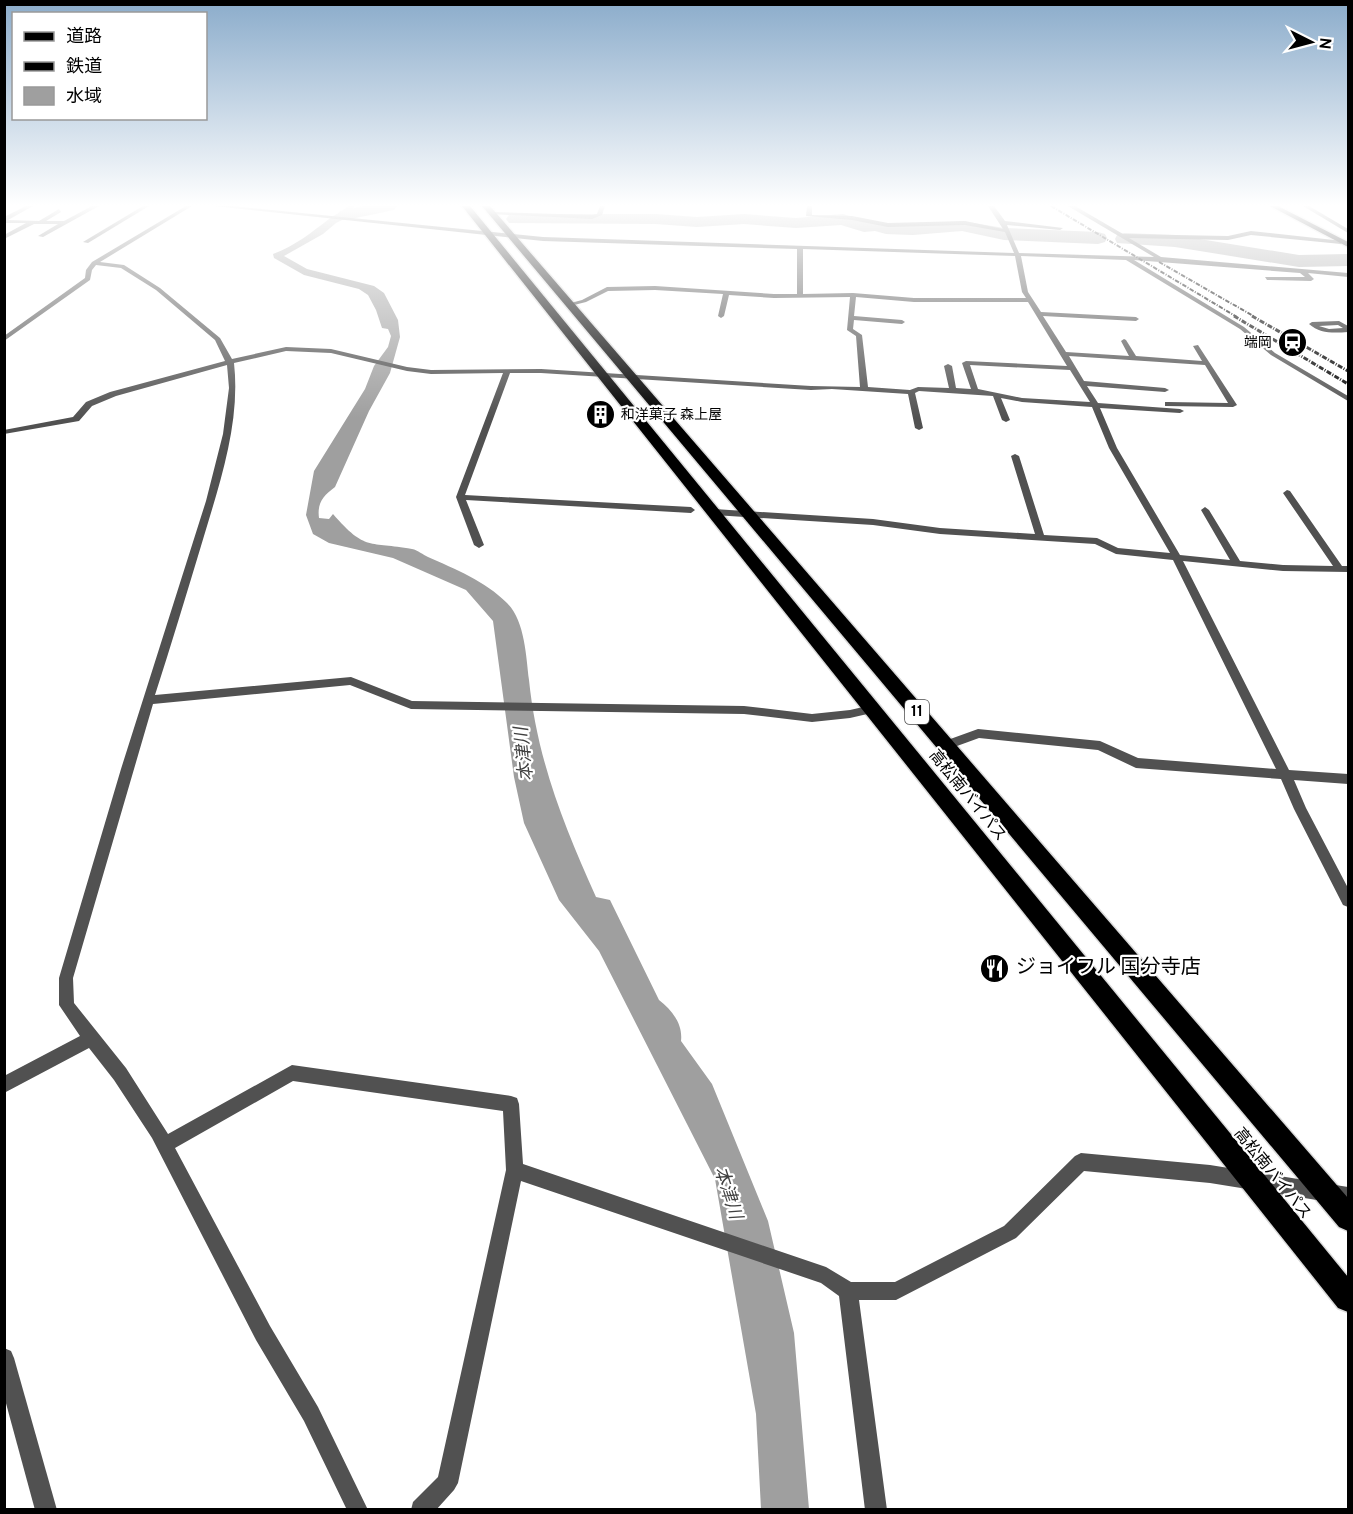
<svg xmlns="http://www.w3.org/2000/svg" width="1353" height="1514" viewBox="0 0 1353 1514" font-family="Overpass,'Noto Sans JP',sans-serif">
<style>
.water{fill:#9f9f9f}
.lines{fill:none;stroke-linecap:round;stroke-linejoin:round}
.river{fill:#9f9f9f;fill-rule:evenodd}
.primary-casing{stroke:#dbdbdb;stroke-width:3}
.highway-casing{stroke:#dbdbdb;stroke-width:3}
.street{fill:#515151;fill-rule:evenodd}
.secondary{fill:#1e1e1e;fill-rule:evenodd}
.primary{fill:#000;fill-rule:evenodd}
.highway{fill:#000;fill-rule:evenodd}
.rail-far1{stroke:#000;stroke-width:2;stroke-dasharray:4.5 1.5 1 1.5;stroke-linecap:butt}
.rail{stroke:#000;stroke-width:3;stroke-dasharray:5 1.5 1 1.5;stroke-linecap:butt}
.labels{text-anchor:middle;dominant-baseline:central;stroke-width:4.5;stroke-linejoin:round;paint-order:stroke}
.far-poi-label{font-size:14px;fill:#000;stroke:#fff;text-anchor:end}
.shield{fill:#fff;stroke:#4c4c4c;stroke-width:1.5}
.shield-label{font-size:15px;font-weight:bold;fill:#000}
.street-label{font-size:16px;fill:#000;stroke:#fff}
.water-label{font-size:18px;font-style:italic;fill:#404040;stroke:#fff}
.near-poi-label{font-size:20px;fill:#000;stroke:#fff;text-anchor:start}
</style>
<rect width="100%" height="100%" fill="#fff"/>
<path class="water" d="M348,206H354L352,211L356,213L336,223L323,234L284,256L307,269L374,286L384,293L398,320L400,337L390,373L369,411L335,487C323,496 317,503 319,518L329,519L333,514C366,552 369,541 412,549C418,550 423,555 428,557C455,569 485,581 507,603C525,621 526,656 529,680C537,759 564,826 596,897L610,900L659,1000C672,1010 683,1024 681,1041L712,1084L768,1221L794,1333L809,1509H761L756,1414L715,1179L599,951L559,900L524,823L514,777L493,621L466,590L393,558L329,543L313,534L306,515L314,471L365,389L374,366L388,347L391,336L388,329L382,328L376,310L368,295L359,289L304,275L274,258L273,254C295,246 312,232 329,219C337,213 340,214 348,206Z"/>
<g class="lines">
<g class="river">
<polygon points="364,206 397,206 394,210 346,220 340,219 337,215 340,211"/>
<polygon points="515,214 656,214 697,217 744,214 796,218 843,214 866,221 887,224 913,225 962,221 1004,228 1098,232 1105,234 1107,238 1105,242 1098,244 1004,240 962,231 913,235 886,234 875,231 864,232 841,225 796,228 744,224 697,227 656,224 509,223 506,219 509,215"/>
<polygon points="1124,233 1175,235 1299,255 1348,254 1348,266 1299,267 1175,247 1117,243 1115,239 1117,235"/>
</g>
<defs>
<polygon id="primary" points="1270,206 1278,206 1348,242 1348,247"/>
<g id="highway">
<polygon points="462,206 470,206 1348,1277 1348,1312 1338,1308"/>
<polygon points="482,206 490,206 1348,1198 1348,1231 1339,1227"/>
</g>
</defs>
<use href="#primary" class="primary-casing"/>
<use href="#highway" class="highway-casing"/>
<g class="street">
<polygon points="26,206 33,206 8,220 39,221 59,209 61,212 46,221 64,221 92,206 99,206 43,237 38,236 58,224 34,224 4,239 4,235 26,223 4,223 4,217"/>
<polygon points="143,206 149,206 88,243 83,242"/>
<path d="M186,206H192L100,262L124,265L160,288L220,338L232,359L286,347L331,349L407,367L431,370L541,369L811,386L860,387L856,336L847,330L850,297L774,298L729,295L724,316L721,318L718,316L723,294L655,290L608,291L586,302L570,306L567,304L582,300L607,287L655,286L774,294H797V249L543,241L215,206H232L543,237L1014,253L1005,232L965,225L888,227L852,220L806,216L807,206H812V215L852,216L888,223L965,221L1003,229L988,206H994L1005,221L1063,228L1060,230L1007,225L1019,253L1154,257L1068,206H1075L1123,234L1228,236L1251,231L1343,241L1341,244L1251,235L1228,240L1129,238L1161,257L1348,273V277L1308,273L1314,279L1311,281L1267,280L1265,277H1305L1300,273L1134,260L1244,327L1275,353L1348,396V401L1271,355L1240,329L1126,260L1021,256L1028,292L1041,312L1136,317L1139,319L1136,321L1043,316L1066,352L1129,356L1121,341L1124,339L1126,340L1136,356L1202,361L1193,346L1198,345L1237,405L1233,407L1165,406V402H1168L1228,403L1205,365L1069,356L1084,381L1165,388L1169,390L1165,392L1087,386L1098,403L1180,409L1184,411L1180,413L1100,408L1117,448L1180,555L1230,560L1201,510L1205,507L1209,510L1240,561L1283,565L1333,566L1283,493L1287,490L1290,491L1342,566H1348V572L1283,571L1183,561L1289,770L1348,774V784L1294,780L1306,808L1348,888V907L1343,905L1294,809L1281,779L1136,768L1098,750L979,738L946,750L942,748L940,745L942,742L978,729L1100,741L1138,758L1276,769L1173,560L1116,554L1095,544L940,534L873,525L714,515L710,512L714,509L873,519L940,528L1035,534L1011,456L1015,454L1019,456L1044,535L1097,538L1118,548L1170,553L1109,448L1092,407L1022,402L1001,398L1010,420L1006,422L1002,420L993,396L919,391L915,393L923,428L919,430L915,428L908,394L832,389L811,390L541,373H510L465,495L691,507L695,510L691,513L466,500L484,545L479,548L474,545L456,497L503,373L431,374L407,371L331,353L286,351L234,363C241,425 218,488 201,546C186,596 171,645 155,695L351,677L412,701L744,706L812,714L850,710L872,705L878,709L876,712L850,718L812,722L744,714L411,709L350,685L153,704L73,978L74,1003L126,1068L168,1134L292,1065L511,1096L517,1098L519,1104L523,1164L826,1267L851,1282H895L1004,1226L1075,1156L1081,1153L1210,1165L1348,1187V1205L1210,1183L1084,1171L1016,1238L896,1300H859L887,1510H865L839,1296L821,1283L521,1181L458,1483L454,1490L436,1510H411L413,1502L438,1477L506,1170L503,1111L293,1081L175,1148L270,1326L318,1407L368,1510H347L304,1421L256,1340L152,1138L114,1080L89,1048L4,1093V1076L80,1036L59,1005V978L121,769L206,501L223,434L229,388L227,365L116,396L92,406L79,421L4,434V430L73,417L86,402L110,392L225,361L215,340L156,290L121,268L96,265L92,270L90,280L4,341V336L85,278L86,270L92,262ZM803,249L1015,256L1022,292L1026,298H914L853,293L803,294ZM856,297L914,302H1028L1067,366L966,361L962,363L971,389L956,388L952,366L948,364L944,366L949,388L918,387L910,390L868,387L862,335L853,329L854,320L902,324L905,322L902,320L854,316ZM970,365L1070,370L1090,402L1022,398L978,389Z"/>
<polygon points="600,206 605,206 602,215 592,219 491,214 494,212 592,215 597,214"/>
<polygon points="1303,206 1309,206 1348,229 1348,233"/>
<polygon points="4,1348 11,1351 14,1358 57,1510 35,1510 4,1396"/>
</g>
<path class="secondary" d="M1339,321L1348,326V332C1334,333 1320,334 1309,324L1312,322ZM1338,325L1343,328L1329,329L1319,326Z"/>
<use href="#primary" class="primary"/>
<use href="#highway" class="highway"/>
<g class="rail-far1">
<polyline points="1051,206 1237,317"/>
<polyline points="1159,262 1255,317"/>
</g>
<g class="rail">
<polyline points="1234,316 1348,384"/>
<polyline points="1252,316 1348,371"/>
</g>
</g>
<linearGradient id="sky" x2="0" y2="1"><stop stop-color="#8baccb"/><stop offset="0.49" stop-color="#fff"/><stop offset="1" stop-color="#fff" stop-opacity="0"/></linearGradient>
<rect width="1353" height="418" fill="url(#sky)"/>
<defs>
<symbol id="station-disc" viewBox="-11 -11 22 22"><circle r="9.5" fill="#000" stroke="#fff"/><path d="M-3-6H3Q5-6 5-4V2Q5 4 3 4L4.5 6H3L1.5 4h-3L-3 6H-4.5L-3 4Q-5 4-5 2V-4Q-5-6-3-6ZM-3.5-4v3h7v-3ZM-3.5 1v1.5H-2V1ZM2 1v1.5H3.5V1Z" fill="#fff"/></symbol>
<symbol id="building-disc" viewBox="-11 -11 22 22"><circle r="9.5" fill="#000" stroke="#fff"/><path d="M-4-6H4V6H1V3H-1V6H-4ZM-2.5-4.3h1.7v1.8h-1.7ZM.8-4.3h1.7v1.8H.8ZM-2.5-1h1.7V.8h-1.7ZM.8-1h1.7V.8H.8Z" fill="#fff"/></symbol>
<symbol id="restaurant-disc" viewBox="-11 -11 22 22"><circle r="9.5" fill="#000" stroke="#fff"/><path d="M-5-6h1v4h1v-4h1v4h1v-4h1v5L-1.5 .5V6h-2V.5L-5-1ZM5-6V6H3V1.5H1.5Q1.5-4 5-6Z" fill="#fff"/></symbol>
</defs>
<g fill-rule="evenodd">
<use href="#station-disc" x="1276" y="326" width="33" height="33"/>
<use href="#building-disc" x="584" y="398" width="33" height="33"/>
<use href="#restaurant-disc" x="978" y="952" width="33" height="33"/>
</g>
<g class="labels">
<g class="far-poi-label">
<text x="1272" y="343">端岡</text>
<text x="621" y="415" text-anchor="start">和洋菓子 森上屋</text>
</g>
<rect class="shield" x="905" y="700" width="24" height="24" rx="4.5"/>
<g class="shield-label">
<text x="917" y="712">11</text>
</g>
<g class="street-label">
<text transform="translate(967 796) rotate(51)">高松南バイパス</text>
<text transform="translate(1272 1174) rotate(51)">高松南バイパス</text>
</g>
<g class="water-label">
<text transform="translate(525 754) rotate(-96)">本津川</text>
<text transform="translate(727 1193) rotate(72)">本津川</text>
</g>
<g class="near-poi-label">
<text x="1016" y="968">ジョイフル 国分寺店</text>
</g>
</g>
<rect width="1353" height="1514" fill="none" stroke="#000000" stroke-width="12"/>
<rect x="12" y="12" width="195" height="108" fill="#ffffff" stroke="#999999" stroke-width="1.5"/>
<rect x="24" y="32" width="30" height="9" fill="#000000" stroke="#999999" stroke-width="1.5"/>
<text x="66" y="42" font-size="18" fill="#000000">道路</text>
<rect x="24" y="62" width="30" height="9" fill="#000000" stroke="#999999" stroke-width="1.5"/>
<text x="66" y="72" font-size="18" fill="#000000">鉄道</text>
<rect x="24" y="87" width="30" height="18" fill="#9f9f9f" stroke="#999999" stroke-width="1.5"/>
<text x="66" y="102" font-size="18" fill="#000000">水域</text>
<g transform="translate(1311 42) rotate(96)" stroke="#ffffff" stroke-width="4.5" paint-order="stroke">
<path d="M0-4.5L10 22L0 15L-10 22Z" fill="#000000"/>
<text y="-9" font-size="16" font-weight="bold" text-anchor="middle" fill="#000000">N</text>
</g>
</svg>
